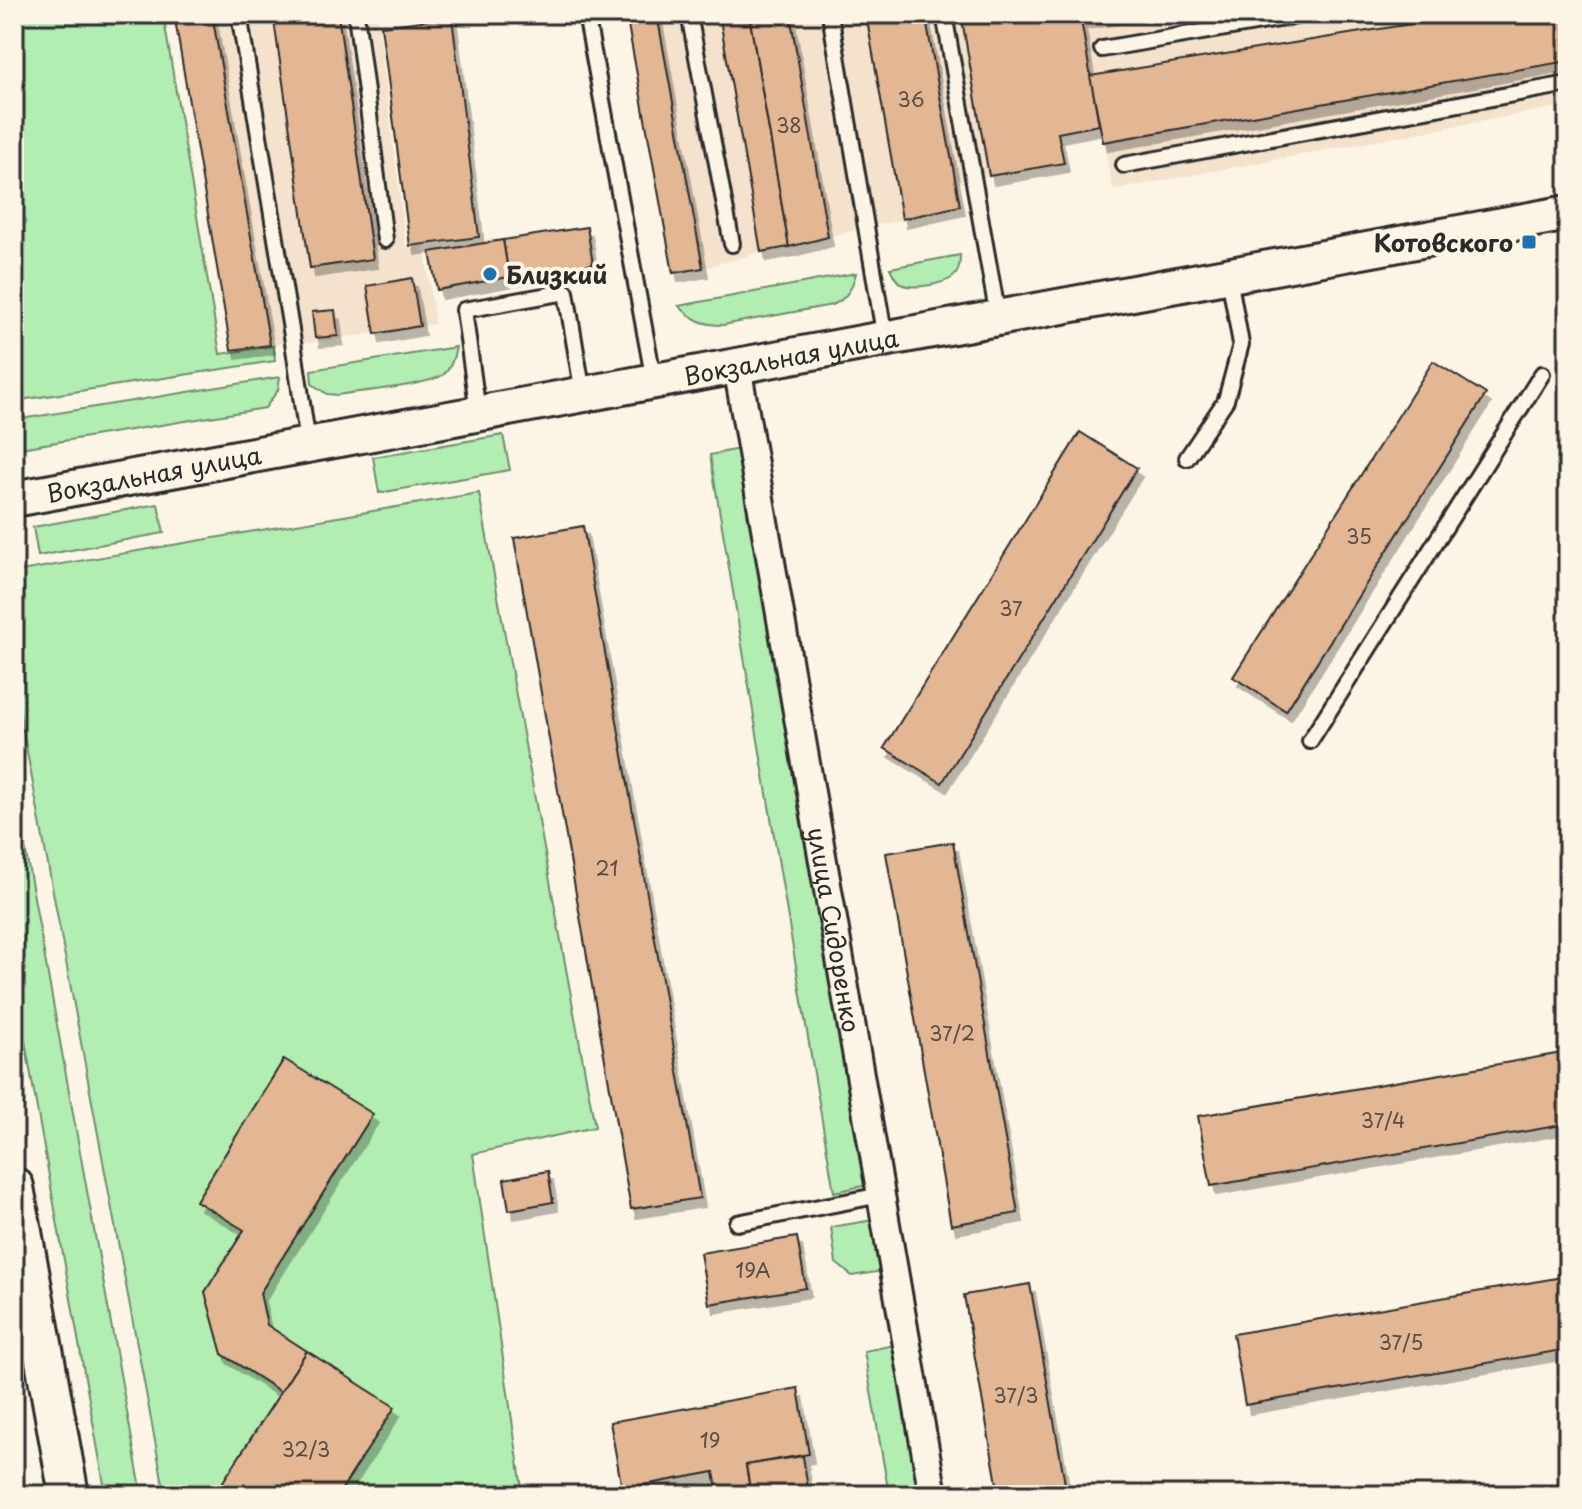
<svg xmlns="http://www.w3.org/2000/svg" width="1582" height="1509" viewBox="0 0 1582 1509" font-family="'Playpen Sans',sans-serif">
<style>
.built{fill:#f4e2cd}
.green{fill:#b2edb2;stroke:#6e8c6e;stroke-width:2}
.building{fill:#e3b694;stroke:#2b2b2b;stroke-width:2;filter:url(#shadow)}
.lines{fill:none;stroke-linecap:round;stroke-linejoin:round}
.service-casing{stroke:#2b2b2b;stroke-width:20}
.minor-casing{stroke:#2b2b2b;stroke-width:32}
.tertiary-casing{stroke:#2b2b2b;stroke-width:40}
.secondary-casing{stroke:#2b2b2b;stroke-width:44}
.service{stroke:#fcf5e5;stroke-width:14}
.minor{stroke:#fcf5e5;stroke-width:26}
.tertiary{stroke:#fcf5e5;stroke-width:34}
.secondary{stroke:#fcf5e5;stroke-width:38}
.poi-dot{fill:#1f6fb2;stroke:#fcf5e5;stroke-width:3}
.labels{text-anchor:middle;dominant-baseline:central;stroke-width:8;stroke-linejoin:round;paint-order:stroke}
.number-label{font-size:20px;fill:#594e45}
.poi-label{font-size:24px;font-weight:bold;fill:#2b2b2b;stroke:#fcf5e5;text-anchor:end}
.street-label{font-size:24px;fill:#2b2b2b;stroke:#fcf5e5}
</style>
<defs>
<filter id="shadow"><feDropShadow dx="5" dy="9" stdDeviation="0" flood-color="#0004"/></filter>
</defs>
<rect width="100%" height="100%" fill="#fcf5e5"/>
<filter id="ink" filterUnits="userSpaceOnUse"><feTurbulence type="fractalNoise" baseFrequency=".0125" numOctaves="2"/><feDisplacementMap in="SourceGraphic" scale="16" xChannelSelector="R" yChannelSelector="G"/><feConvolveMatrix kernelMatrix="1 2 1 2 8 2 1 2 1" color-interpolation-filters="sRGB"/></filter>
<g filter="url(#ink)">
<g class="built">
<polygon points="174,14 377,14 406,246 424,245 435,324 309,343 293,342 231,350"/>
<polygon points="626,14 961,14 989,176 955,184 960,206 761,252 712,266 673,273"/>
<polygon points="1120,14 1568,14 1568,105 1113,190 1081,20"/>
</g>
<g class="green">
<polygon points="14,14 163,14 220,354 274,346 275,361 14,401"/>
<path d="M960,255C960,261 960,268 956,274C949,284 912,290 901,284C895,280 893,274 890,268Z"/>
<path d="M856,273C852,288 847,299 832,305L723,325C703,325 693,320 679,306Z"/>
<path d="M456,347C454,357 451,369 443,375C425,386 361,391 338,395L327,394L312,384L311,370Z"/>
<polygon points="280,377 278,390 265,408 14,449 14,420"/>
<polygon points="503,435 510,470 379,493 373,457"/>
<polygon points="739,449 868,1185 834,1192 710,455"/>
<polygon points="479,493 595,1127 473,1154 523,1495 165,1495 14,682 14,572"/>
<polygon points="158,504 164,533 38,556 33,527"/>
<polygon points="14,787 142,1495 106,1495 14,980"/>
<polygon points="874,1220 883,1271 852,1276 836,1263 831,1227"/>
<polygon points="895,1345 920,1495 889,1495 864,1351"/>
</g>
<g class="building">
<polygon points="174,14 212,14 270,345 231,350"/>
<polygon points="273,14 338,14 373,259 310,268"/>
<polygon points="626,14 657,14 703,268 673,273"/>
<polygon points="719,14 749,14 789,247 761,252"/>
<polygon points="749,14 790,14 828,237 789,247"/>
<polygon points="866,14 925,14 960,206 902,219"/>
<polygon points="961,14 1080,14 1099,125 1058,133 1064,163 989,176"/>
<polygon points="1080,14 1120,14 1081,20"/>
<polygon points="1472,14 1568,14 1568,61 1103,142 1090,76"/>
<polygon points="452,17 479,237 410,246 381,26"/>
<polygon points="587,227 593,264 509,277 503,240"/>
<polygon points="503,240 509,277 437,290 430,252"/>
<polygon points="412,278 420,326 375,334 367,286"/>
<polygon points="335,310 338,336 315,338 312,312"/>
<polygon points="1433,361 1486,394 1286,711 1233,677"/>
<polygon points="1080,432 1137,468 942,783 884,748"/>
<polygon points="583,526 700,1198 631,1209 514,538"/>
<polygon points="953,842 1018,1213 951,1225 886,853"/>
<polygon points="1562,1053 1568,1085 1568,1124 1211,1186 1198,1116"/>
<polygon points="284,1059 373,1114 260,1293 267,1325 307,1351 281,1392 222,1354 205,1292 244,1230 196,1201"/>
<polygon points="548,1171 553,1202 509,1210 504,1179"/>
<polygon points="797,1237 806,1288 709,1304 700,1253"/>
<polygon points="1568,1276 1568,1349 1245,1405 1233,1334"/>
<polygon points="1030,1284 1067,1495 999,1495 964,1295"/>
<polygon points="307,1351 395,1407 338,1495 223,1495 217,1491"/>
<polygon points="798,1388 809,1454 746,1465 751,1495 718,1495 714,1472 622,1489 610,1422"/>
<polygon points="803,1456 809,1495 751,1495 746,1465"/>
</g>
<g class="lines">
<defs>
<g id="service">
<polyline points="239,14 293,342 308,444"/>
<polyline points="356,14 385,240"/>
<polyline points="586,14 654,381"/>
<polyline points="689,14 732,244"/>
<polyline points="830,14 885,339"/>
<polyline points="944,14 998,317"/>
<polyline points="1102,49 1308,14"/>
<polyline points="1124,165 1568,84"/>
<polyline points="478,413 464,310 566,292 583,394"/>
<polyline points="1187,458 1226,400 1241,344 1229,277"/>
<polyline points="1310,741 1542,374"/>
<polyline points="737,1223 881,1195"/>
</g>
<g id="minor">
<path id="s1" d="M737,366L933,1495"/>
</g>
<g id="tertiary">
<path id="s2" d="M14,499L1568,213"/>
</g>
<polyline id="secondary" points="14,1187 69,1495"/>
</defs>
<use href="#service" class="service-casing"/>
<use href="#minor" class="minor-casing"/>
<use href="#tertiary" class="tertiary-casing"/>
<use href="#secondary" class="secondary-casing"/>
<use href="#service" class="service"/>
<use href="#minor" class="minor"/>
<use href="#tertiary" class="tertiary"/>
<use href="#secondary" class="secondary"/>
</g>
</g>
<g class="poi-dot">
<rect x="1521" y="234" width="16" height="16" rx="4"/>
<circle cx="490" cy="274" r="8"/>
</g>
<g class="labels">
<g class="number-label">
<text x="911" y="99">36</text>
<text x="789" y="125">38</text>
<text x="1359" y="536">35</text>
<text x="1011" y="608">37</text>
<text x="607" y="868">21</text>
<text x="952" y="1033">37/2</text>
<text x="1383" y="1120">37/4</text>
<text x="753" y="1270">19А</text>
<text x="1401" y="1342">37/5</text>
<text x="1016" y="1395">37/3</text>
<text x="710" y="1440">19</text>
<text x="306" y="1449">32/3</text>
</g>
<g class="poi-label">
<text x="1513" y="242">Котовского</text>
<text x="506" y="274" text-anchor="start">Близкий</text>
</g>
<g class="street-label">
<text stroke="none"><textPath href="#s2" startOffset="790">Вокзальная улица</textPath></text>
<text stroke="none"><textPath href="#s2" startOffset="142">Вокзальная улица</textPath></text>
<text stroke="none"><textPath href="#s1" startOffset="572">улица Сидоренко</textPath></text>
</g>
</g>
<rect width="1582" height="1509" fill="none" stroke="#fcf5e5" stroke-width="48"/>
<rect x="24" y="24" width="1534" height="1461" fill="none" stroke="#2b2b2b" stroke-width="3" filter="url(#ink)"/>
</svg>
